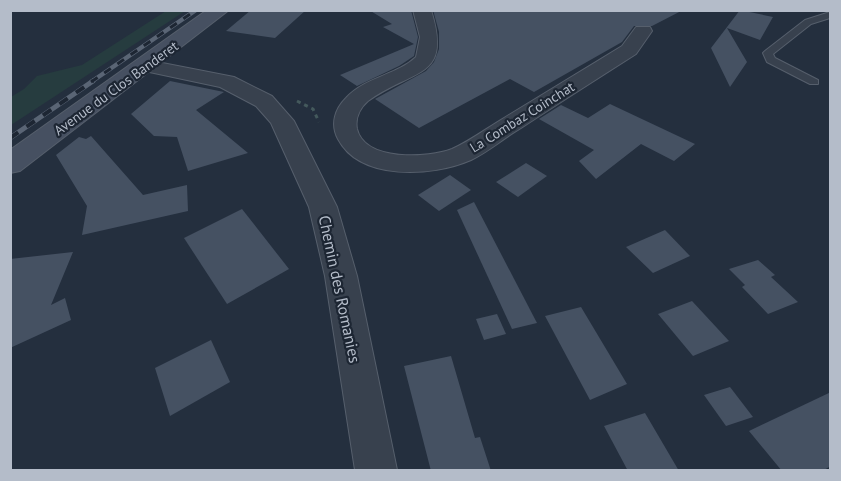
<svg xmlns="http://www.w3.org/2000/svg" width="841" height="481" viewBox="0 0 841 481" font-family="'PT Sans',sans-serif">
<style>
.green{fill:#263c3f}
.building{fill:#455162}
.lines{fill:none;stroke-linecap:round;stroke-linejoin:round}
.service-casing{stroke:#565f6c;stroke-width:2}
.minor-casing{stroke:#565f6c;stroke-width:2}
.secondary-casing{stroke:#565f6c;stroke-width:2}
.path{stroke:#44595c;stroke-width:3;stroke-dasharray:4 4;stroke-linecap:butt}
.service{fill:#38414e;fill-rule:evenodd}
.minor{fill:#38414e;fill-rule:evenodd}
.secondary{fill:#465061;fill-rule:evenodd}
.rail-far1-casing{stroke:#5a6575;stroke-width:4.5}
.rail-casing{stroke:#5a6575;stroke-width:5}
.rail-far1{stroke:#1d2633;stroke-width:3;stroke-dasharray:8;stroke-linecap:butt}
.rail{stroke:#1d2633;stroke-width:4;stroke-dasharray:10;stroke-linecap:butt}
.labels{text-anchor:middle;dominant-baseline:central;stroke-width:4.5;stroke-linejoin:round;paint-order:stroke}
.far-street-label{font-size:14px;fill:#b4bcc9;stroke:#1d2633}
.street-label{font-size:16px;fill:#b4bcc9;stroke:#1d2633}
</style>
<rect width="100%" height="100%" fill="#242f3e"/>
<polygon class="green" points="166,11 185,11 11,125 11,97 24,89 37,76 82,65"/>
<g class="building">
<polygon points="251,10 306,10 275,38 226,31"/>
<polygon points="369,10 411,10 418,37 414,56 399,66 357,86 340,75 414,44 383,27 392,24"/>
<polygon points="433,10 683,10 652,26 634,26 622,42 534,92 510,79 419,128 375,99 426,71 434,62 439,49 439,32"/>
<polygon points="740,10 773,17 760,40 727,28 747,62 730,87 711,48"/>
<polygon points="170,81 224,92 196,110 248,153 188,171 177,137 154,136 131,114"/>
<polygon points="610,104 695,144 674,161 641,144 596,179 579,161 594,150 539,119 561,105 588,118"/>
<polygon points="91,136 143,195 187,185 188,211 82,235 87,206 56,155 79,137 86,139"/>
<polygon points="526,163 547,176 518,197 496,182"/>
<polygon points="450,175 471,190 439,211 418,195"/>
<polygon points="474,202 537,323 512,329 457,210"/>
<polygon points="242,209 289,269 227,304 184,238"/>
<polygon points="665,230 690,256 653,273 626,247"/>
<polygon points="73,252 51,305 65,298 71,320 10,348 10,259"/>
<polygon points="758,260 775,275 771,277 798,302 768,314 742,287 745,285 729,269"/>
<polygon points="692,301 729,341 693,356 658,314"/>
<polygon points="581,307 627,384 590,400 545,316"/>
<polygon points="497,314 506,334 484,340 476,319"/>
<polygon points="211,340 230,382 170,416 155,368"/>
<polygon points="451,356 475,438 480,437 491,471 431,471 404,366"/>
<polygon points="730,387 753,417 726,426 704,395"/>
<polygon points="831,392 831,466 822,471 782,471 749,431"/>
<polygon points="645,413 679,471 628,471 604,426"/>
</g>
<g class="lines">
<defs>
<polygon id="service" points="830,12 830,18 811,24 773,54 775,58 818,80 818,84 810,84 767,62 763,53 765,51 805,20"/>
<g id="minor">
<path d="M413,10H431C453,80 413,68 368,101C360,108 355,118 357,129C365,162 429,158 452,149C470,141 487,128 504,118C543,94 583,70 622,46L636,27H650L652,31L636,54C597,79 559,103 521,128C504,138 488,152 471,160C432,177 360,181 338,139C330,124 335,109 346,98C365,77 397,75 416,57L420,37Z"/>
<polygon points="147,60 234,77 272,96 294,121 337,207 357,276 397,470 355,470 325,276 309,207 271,123 256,106 220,87 140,70 137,66 140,62"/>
</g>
<polygon id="secondary" points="207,10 229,10 20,171 10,173 10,150"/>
</defs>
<use href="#service" class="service-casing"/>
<use href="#minor" class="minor-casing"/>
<use href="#secondary" class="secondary-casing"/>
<polyline class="path" points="297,101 313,109 319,122"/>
<use href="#service" class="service"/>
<use href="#minor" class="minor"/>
<use href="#secondary" class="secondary"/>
<defs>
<polyline id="rail-far1" points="91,82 196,10"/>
<polyline id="rail" points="10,138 93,81"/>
</defs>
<use href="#rail-far1" class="rail-far1-casing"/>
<use href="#rail" class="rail-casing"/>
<use href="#rail-far1" class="rail-far1"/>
<use href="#rail" class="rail"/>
</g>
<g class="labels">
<g class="far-street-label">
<text transform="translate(116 88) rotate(-36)">Avenue du Clos Banderet</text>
<text transform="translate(522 117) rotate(-32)">La Combaz Coinchat</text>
</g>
<g class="street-label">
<text transform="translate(340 289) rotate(78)">Chemin des Romanies</text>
</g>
</g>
<rect width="841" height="481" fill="none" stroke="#b4bcc9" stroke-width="24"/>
</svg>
